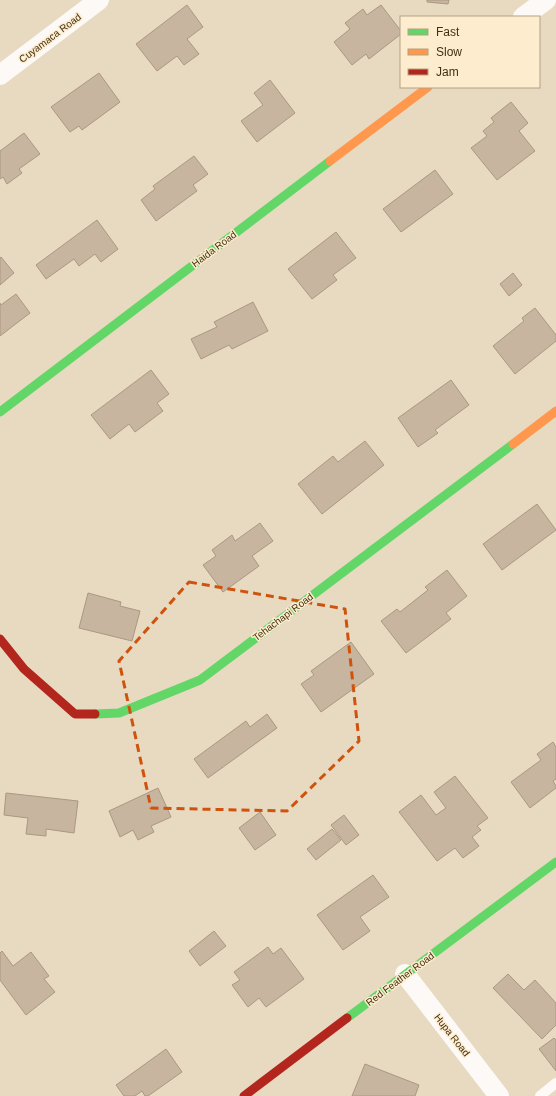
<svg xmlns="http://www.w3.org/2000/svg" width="556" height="1096" viewBox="0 0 556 1096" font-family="Arial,sans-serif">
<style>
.building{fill:#c8b59f;stroke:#aa9882}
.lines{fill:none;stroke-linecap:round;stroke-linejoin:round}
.lane{stroke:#fcf9f6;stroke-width:10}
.street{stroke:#fcf9f6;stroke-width:20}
.fast{stroke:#63d668;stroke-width:9}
.slow{stroke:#ff974d;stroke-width:9}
.jam{stroke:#b3261e;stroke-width:9}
.marked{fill:none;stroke:#cf530d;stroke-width:3;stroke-dasharray:8 5;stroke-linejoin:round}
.labels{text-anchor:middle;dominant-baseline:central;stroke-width:3;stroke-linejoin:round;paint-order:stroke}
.street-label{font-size:10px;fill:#423110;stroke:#feeccf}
</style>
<rect width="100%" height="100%" fill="#e8d9c1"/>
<g class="building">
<polygon points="427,0 449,0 448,4 427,2"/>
<polygon points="187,5 203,27 187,39 199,54 184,65 177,56 157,71 136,44"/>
<polygon points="381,5 401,31 401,34 369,59 366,54 352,65 334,42 350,29 345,23 363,9 367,15"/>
<polygon points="99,73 120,102 82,130 79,126 70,132 51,107"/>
<polygon points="270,80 295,113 257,142 241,121 263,105 254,93"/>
<polygon points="511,102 528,123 519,131 535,151 497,180 471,148 487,136 483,131 494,122 491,118"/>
<polygon points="24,133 40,154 19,169 22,173 7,184 3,177 0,179 0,151"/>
<polygon points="194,156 208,174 193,185 197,191 156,221 141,200 155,189 153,186"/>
<polygon points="435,170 453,194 401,232 383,209"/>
<polygon points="97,220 118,249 101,262 95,254 79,266 74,259 46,279 36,265"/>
<polygon points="336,232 356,258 333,275 337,280 312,299 288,269"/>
<polygon points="1,257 14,273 0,285 0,258"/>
<polygon points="513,273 522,285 509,296 500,284"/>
<polygon points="16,294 30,313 0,336 0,303 1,305"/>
<polygon points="253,302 268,331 232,349 229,345 201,359 191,339 217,327 214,322"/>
<polygon points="535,308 556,335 556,341 515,374 493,346 524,321 522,318"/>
<polygon points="151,370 169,394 157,403 163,411 135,432 129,424 110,439 91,415"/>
<polygon points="451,380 469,405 435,430 438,433 418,447 398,418"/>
<polygon points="365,441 384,465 322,514 298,484 333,456 338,462"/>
<polygon points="537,504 556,530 502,570 483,544"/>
<polygon points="260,523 273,541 252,556 259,566 223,592 203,565 216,556 212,550 232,535 235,541"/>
<polygon points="447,570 467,596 446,613 451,619 406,653 381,621 397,609 400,612 428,590 425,587"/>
<polygon points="88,593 121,602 120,606 140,611 132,641 79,628"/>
<polygon points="351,642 374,674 321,712 301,684 314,675 311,671"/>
<polygon points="267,714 277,728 208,778 194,759 246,721 250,727"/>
<polygon points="553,742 556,747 556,779 553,781 556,786 556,788 530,808 511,782 541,760 537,754"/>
<polygon points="455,776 488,818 477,826 481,830 472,837 479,846 463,858 455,848 437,861 399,812 421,795 436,815 446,808 434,792"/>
<polygon points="158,788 171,817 151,826 154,832 138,840 133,830 120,837 109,811"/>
<polygon points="6,793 78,801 74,833 46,829 46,836 26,834 28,818 4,815"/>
<polygon points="260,812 276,835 255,850 239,828"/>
<polygon points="344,815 359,835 346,845 331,825"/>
<polygon points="332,829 341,840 316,860 307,849"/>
<polygon points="373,875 389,897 360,917 370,931 343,950 317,915"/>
<polygon points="214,931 226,946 200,966 189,951"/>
<polygon points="268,947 273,954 281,948 304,979 266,1007 259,998 248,1007 232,985 240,980 234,972"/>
<polygon points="2,951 13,966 31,952 49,976 44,979 55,992 26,1015 0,980 0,953"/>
<polygon points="508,974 524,990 535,980 556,1003 556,1025 542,1039 493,988"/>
<polygon points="554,1038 556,1040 556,1071 539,1049"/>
<polygon points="166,1049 182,1072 148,1096 145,1096 142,1091 135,1096 124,1096 116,1085"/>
<polygon points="365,1064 419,1085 415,1096 352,1096"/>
</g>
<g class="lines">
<polyline class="lane" points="540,1096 556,1083"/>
<g class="street">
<polyline points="523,17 546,0"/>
<polyline points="0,75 99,0"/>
<polyline points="405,974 499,1096"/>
</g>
<g class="fast">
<polyline points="0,412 330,161"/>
<polyline points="95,714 119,713 200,680 513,444"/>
<polyline points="347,1018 556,862"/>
</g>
<g class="slow">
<polyline points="330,161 428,87"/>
<polyline points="513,444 556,411"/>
</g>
<g class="jam">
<polyline points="0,639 24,669 75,714 95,714"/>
<polyline points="244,1096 347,1018"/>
</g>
</g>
<path class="marked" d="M189,582L345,609L359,741L287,811L151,808L119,661Z"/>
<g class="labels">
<g class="street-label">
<text transform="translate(50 38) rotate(-37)">Cuyamaca Road</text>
<text transform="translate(214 249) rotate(-37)">Haida Road</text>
<text transform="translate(283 617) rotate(-37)">Tehachapi Road</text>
<text transform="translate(400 979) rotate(-37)">Red Feather Road</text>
<text transform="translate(452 1035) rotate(52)">Hupa Road</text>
</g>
</g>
<rect x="400" y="16" width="140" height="72" fill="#feeccf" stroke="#b3a183"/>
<rect x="408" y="29" width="20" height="6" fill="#63d668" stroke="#b3a183"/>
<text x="436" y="36" font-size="12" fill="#423110">Fast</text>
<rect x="408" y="49" width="20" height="6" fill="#ff974d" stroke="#b3a183"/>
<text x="436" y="56" font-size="12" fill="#423110">Slow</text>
<rect x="408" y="69" width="20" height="6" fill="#b3261e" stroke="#b3a183"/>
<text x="436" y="76" font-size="12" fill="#423110">Jam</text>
</svg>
